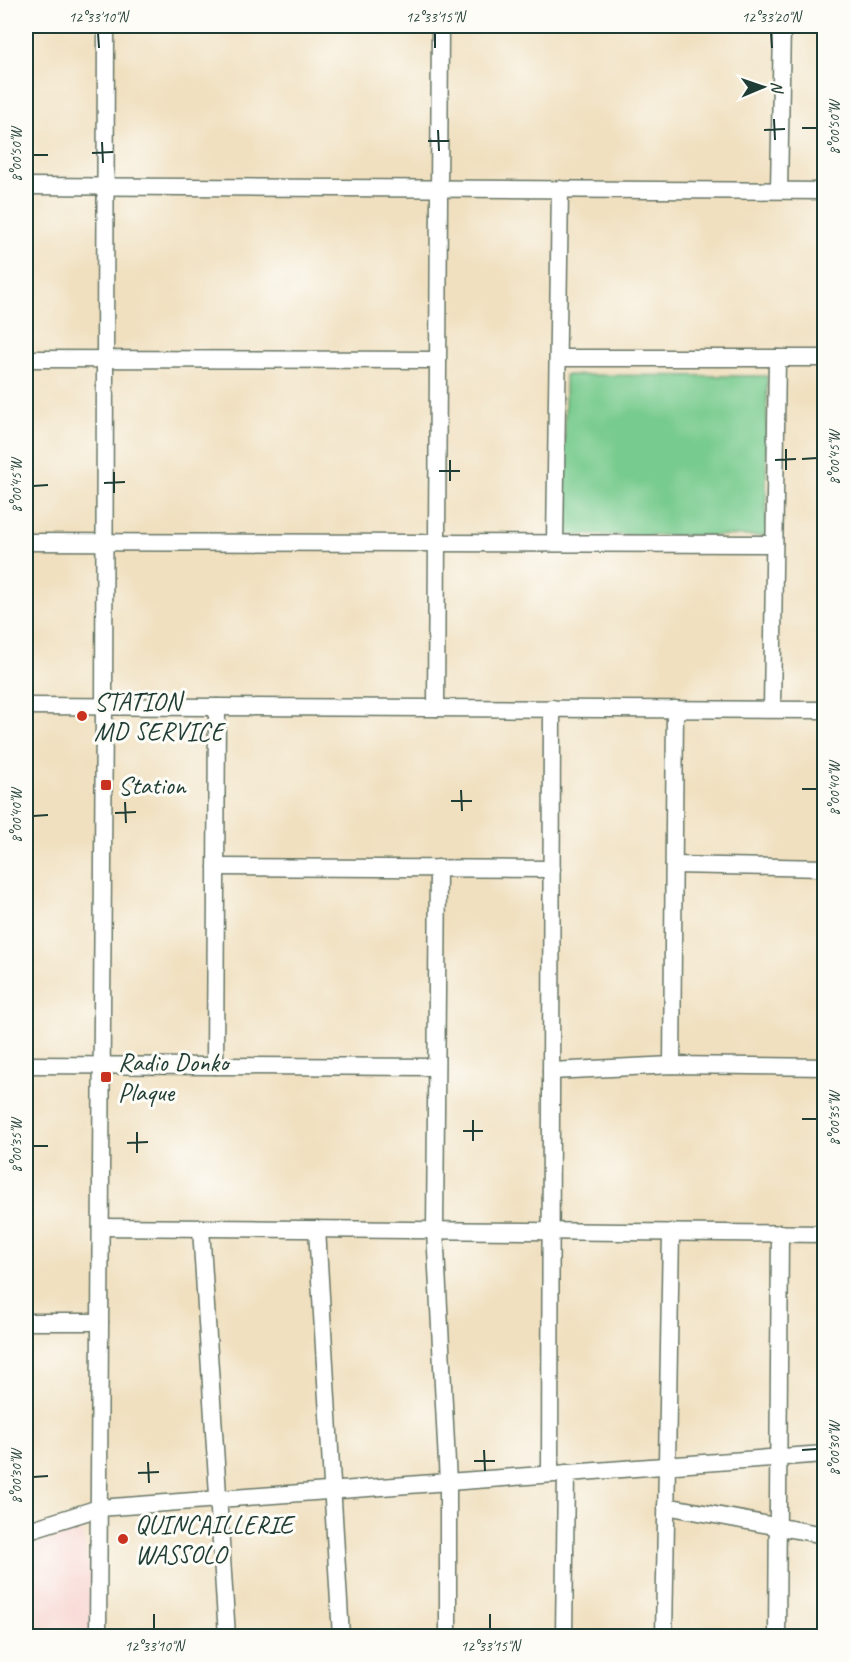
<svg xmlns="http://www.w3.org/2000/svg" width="850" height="1662" viewBox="0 0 850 1662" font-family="Caveat,sans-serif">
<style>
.built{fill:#f7d0cd}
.green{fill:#78cb8e;stroke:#4c8461;stroke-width:1.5}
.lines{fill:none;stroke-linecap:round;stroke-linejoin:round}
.minor-casing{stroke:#687665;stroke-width:19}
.minor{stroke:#fff;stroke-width:16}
.ticks{fill:none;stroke:#1f3d34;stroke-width:2}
.poi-dot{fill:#c8321e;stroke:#fdfcf7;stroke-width:2}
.labels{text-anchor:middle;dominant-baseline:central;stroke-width:6;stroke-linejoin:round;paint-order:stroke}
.poi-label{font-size:26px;fill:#1f3d34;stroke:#fdfcf7;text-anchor:start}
.neatline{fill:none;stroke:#1f3d34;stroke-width:2}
.ticks-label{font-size:15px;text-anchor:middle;fill:#1f3d34}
</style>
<rect width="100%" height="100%" fill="#fdfcf7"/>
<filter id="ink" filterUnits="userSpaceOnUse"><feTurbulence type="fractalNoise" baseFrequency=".0167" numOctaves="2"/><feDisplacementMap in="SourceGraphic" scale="12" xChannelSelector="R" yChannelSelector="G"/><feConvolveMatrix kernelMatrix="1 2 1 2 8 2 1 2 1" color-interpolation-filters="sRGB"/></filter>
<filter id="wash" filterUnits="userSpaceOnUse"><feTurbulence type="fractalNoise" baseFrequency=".008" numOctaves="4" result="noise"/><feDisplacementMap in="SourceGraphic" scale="24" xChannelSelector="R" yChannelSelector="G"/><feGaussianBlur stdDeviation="1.35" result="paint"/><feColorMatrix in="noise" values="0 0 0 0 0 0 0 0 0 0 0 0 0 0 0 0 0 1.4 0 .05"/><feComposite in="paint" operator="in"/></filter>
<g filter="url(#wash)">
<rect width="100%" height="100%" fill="#f0e0c0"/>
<polygon class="built" points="82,1531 98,1598 97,1636 26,1636 26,1547"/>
<polygon class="green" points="565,375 767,376 766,536 564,535"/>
</g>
<g filter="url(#ink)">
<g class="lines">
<defs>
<g id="minor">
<polyline points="26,186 824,191"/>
<polyline points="779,190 782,26"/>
<polyline points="558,358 824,358"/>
<polyline points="26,359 438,360"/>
<polyline points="26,542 774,544"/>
<polyline points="555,543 560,189"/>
<polyline points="26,706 824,710"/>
<polyline points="436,708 440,26"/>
<polyline points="772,709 777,358"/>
<polyline points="674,865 824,868"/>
<polyline points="216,867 552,869"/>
<polyline points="438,868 435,1230 448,1482 448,1636"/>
<polyline points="26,1065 436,1067"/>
<polyline points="672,1065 675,709"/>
<polyline points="215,1066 217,707"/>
<polyline points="551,1071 672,1065 824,1067"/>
<polyline points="101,1227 824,1234"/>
<polyline points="201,1228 227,1636"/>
<polyline points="317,1229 341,1636"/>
<polyline points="26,1322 100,1322"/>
<polyline points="550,1474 552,708"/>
<polyline points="666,1506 824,1535"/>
<polyline points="26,1531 99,1508 824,1454"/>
<polyline points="98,1636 104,707 106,26"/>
<polyline points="564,1636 566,1473"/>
<polyline points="664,1636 671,1232"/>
<polyline points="777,1636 780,1233"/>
</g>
</defs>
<use href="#minor" class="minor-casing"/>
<use href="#minor" class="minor"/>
</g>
</g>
<path class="ticks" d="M98,33L99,48M435,33V48M771,33L772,48M774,119L775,140M802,128H817M438,130L439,151M764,130L785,129M428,141H449M102,142L103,163M92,153L113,152M33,155H48M786,449V470M802,459L817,458M450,460V481M775,460L796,459M439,471H460M114,472V493M104,483L125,482M33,486L48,485M802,789H817M461,790L462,811M451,801H472M125,802L126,823M115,813L136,812M33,816L48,815M802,1119H817M473,1120V1141M463,1131H483M137,1132V1153M127,1143L148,1142M33,1146H48M484,1450L485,1471M802,1450L817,1449M474,1461H495M148,1462L149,1483M138,1473L159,1472M33,1477L48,1476M154,1614V1629M490,1614V1629"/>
<g class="poi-dot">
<circle cx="82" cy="716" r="6"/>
<rect x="100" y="779" width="12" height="12" rx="3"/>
<rect x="100" y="1071" width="12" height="12" rx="3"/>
<circle cx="123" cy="1539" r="6"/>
</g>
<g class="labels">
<g class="poi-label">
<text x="94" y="701">STATION<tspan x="94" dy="30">MD SERVICE</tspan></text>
<text x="118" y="785">Station</text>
<text x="118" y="1062">Radio Donko<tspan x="118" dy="30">Plaque</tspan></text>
<text x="135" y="1524">QUINCAILLERIE<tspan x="135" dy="30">WASSOLO</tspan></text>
</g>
</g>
<rect width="850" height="1662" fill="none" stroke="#fdfcf7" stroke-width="66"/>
<g transform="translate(763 87) rotate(88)" stroke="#fdfcf7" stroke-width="4.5" paint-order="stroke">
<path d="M0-4.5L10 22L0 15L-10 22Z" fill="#1f3d34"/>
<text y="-9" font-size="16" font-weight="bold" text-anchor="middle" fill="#1f3d34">N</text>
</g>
<rect x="33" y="33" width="784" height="1596" class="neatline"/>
<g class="ticks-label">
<text x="98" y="22">12°33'10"N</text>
<text x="435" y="22">12°33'15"N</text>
<text x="771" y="22">12°33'20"N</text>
<text transform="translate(834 128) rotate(-90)" y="5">8°00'50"W</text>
<text transform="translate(16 155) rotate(-90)" y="5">8°00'50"W</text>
<text transform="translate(834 458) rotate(-90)" y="5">8°00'45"W</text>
<text transform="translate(16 486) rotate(-90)" y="5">8°00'45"W</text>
<text transform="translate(834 789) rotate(-90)" y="5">8°00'40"W</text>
<text transform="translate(16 816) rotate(-90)" y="5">8°00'40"W</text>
<text transform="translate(834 1119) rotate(-90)" y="5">8°00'35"W</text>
<text transform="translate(16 1146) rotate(-90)" y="5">8°00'35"W</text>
<text transform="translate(834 1449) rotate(-90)" y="5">8°00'30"W</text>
<text transform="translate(16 1477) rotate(-90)" y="5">8°00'30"W</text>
<text x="154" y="1651">12°33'10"N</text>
<text x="490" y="1651">12°33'15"N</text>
</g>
</svg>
